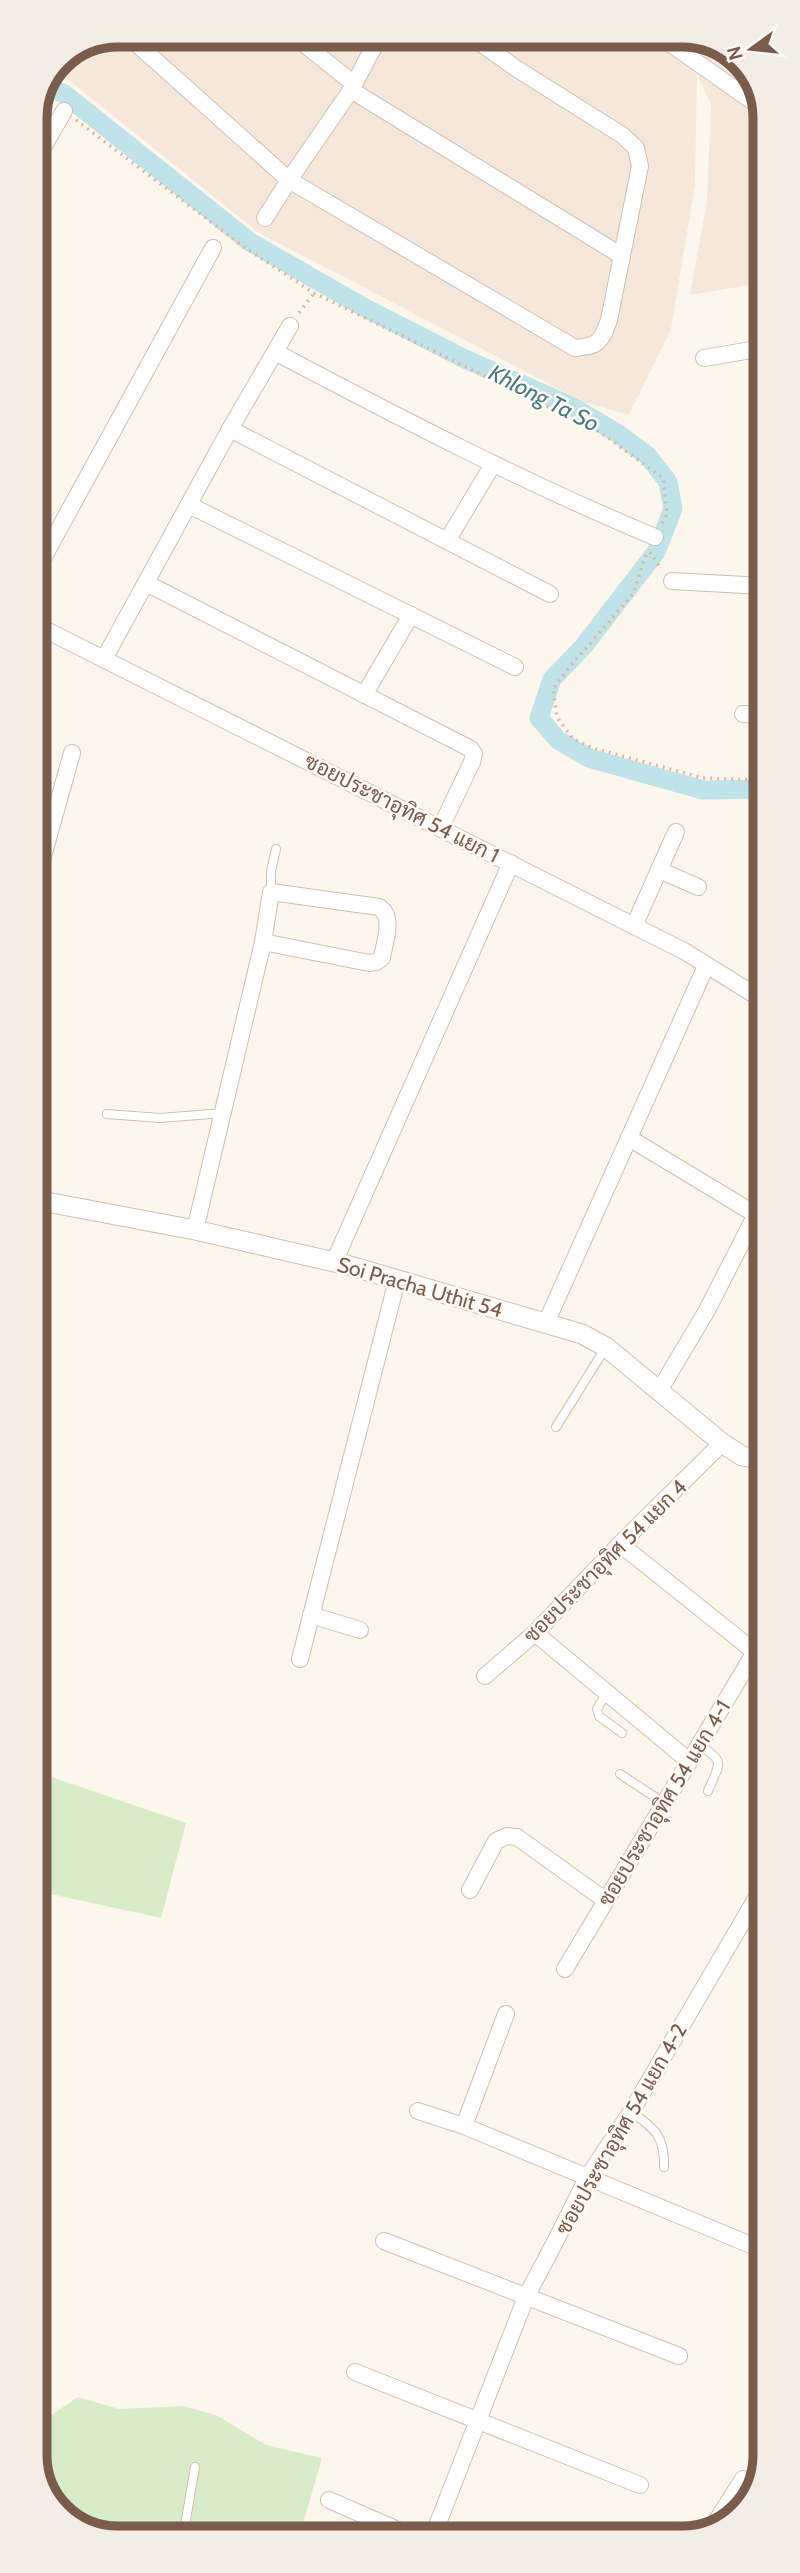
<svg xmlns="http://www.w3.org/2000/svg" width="800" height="2573" viewBox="0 0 800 2573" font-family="Cabin,Sarabun,sans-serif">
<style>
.residential{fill:#f5e8da}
.green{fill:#d8ecc9}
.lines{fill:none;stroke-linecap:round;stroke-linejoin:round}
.canal{stroke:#bfe3e8;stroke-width:19}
.service-casing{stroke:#d1beb0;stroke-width:10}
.minor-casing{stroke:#d1beb0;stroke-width:18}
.tertiary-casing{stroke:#d1beb0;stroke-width:21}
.path{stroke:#d9b8a5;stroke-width:3.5;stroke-dasharray:2 5;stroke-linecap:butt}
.service{stroke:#fff;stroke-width:8}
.minor{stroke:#fff;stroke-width:16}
.tertiary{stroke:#fff;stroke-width:19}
.labels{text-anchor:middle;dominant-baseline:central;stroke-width:5;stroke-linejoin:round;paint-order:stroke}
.street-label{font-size:21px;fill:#7a5c4d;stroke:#fffaf3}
.water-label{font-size:23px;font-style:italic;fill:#437c86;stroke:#fffaf3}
.rim{fill:none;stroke:#7a5c4d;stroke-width:9}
</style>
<rect width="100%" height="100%" fill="#fdf6ec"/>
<polygon class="residential" points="118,35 688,35 736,55 762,97 762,283 690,295 707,200 711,105 697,74 695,184 671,329 629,415 584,402 259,233 59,72 77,52"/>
<g class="green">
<polygon points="37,1772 186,1823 161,1918 37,1891"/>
<polygon points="78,2397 119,2409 183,2406 216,2415 266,2445 322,2458 299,2537 112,2538 64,2518 38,2476 38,2424"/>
</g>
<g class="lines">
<polyline class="canal" points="47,88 63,93 250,242 365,308 465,359 571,406 617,433 648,456 668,482 673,509 656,552 583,647 552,679 539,718 558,740 589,758 703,790 763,789"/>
<defs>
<g id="service">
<polyline points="271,892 271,871 276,849"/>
<polyline points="107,1114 160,1118 223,1113"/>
<polyline points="556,1427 606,1347"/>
<polyline points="607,1692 597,1709 599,1716 622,1733"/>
<path d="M699,1745C727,1762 719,1764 708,1791"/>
<polyline points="620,1774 664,1803"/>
<path d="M631,2112C655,2128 665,2137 664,2167"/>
<polyline points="183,2537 195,2467"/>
</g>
<g id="minor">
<polyline points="127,35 289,180 351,90 380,35"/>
<polyline points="293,35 354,84"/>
<polyline points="658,35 762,108"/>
<polyline points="351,90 622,256"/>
<polyline points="35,161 64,111"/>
<path d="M265,218L289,180L575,348C599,346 601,342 609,320L640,166L636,148L622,135L517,69L469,35"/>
<path d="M275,352C400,418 525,483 655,537"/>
<polyline points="704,358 763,348"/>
<polyline points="230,429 550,594"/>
<polyline points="189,505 515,667"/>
<polyline points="447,541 493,464"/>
<polyline points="36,571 213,248"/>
<polyline points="672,581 763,586"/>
<polyline points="146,583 471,749 474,754 472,762 441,827"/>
<polyline points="758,585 763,504"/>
<polyline points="36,625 684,951 763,1000"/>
<polyline points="104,659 230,429 290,326"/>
<polyline points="364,695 411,615"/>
<polyline points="743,714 763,715"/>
<polyline points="659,870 698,887"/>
<polyline points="36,881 72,753"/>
<polyline points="634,926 676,832"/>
<polyline points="629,1138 755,1214"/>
<path d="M195,1230L263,942L271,892L379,907C395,917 384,943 382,958L376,962L369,963L263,942"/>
<polyline points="334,1262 511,863"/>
<polyline points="546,1323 706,966"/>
<polyline points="659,1391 706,1312 764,1199"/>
<polyline points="761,1461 764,1479"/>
<polyline points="620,1544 755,1652"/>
<polyline points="311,1615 360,1630"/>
<polyline points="535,1633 689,1761"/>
<polyline points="300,1659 397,1280"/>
<polyline points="485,1676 535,1633 620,1544 722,1443"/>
<polyline points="470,1890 496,1841 507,1836 517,1837 605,1900"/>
<polyline points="565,1969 764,1637"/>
<polyline points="418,2111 464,2126 763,2250"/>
<polyline points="464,2126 506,2014"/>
<polyline points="761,2137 765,2131"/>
<polyline points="384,2241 679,2356"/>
<polyline points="355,2372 640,2485"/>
<polyline points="329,2500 414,2537"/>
<polyline points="710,2531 743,2479"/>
<polyline points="433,2536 526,2297 554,2244 587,2178 631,2112 764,1885"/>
</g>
<polyline id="tertiary" points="36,1200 195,1230 347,1265 582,1334 606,1347 722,1443 742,1456 764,1460"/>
</defs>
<use href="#service" class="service-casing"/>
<use href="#minor" class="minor-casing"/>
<use href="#tertiary" class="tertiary-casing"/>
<g class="path">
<polyline points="76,120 244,247 314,293 600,432 663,478 667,514 662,524"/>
<polyline points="299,313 314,293"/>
<polyline points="650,552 661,569"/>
<polyline points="646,555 633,594 568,669 553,689 557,717 573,739 593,748 703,778 763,780"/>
</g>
<use href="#service" class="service"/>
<use href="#minor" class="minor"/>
<use href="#tertiary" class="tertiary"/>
</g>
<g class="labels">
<g class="street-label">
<text transform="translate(402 808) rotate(27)">ซอยประชาอุทิศ 54 แยก 1</text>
<text transform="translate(420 1287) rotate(16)">Soi Pracha Uthit 54</text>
<text transform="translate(605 1561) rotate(-45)">ซอยประชาอุทิศ 54 แยก 4</text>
<text transform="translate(664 1803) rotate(-59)">ซอยประชาอุทิศ 54 แยก 4-1</text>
<text transform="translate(621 2129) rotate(-60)">ซอยประชาอุทิศ 54 แยก 4-2</text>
</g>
<g class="water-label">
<text transform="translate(544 398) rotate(27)">Khlong Ta So</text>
</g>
</g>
<path d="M0 0H800V2573H0ZM118 47H682A71 71 0 0 1 753 118V2455A71 71 0 0 1 682 2526H118A71 71 0 0 1 47 2455V118A71 71 0 0 1 118 47Z" fill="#f4ede6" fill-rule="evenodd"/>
<path class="rim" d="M118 47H682A71 71 0 0 1 753 118V2455A71 71 0 0 1 682 2526H118A71 71 0 0 1 47 2455V118A71 71 0 0 1 118 47Z"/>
<g transform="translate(751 49) rotate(255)" stroke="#fffaf3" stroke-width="5" paint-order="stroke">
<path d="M0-5L12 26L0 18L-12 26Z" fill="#7a5c4d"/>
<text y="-10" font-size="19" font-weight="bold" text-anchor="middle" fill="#7a5c4d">N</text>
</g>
</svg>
